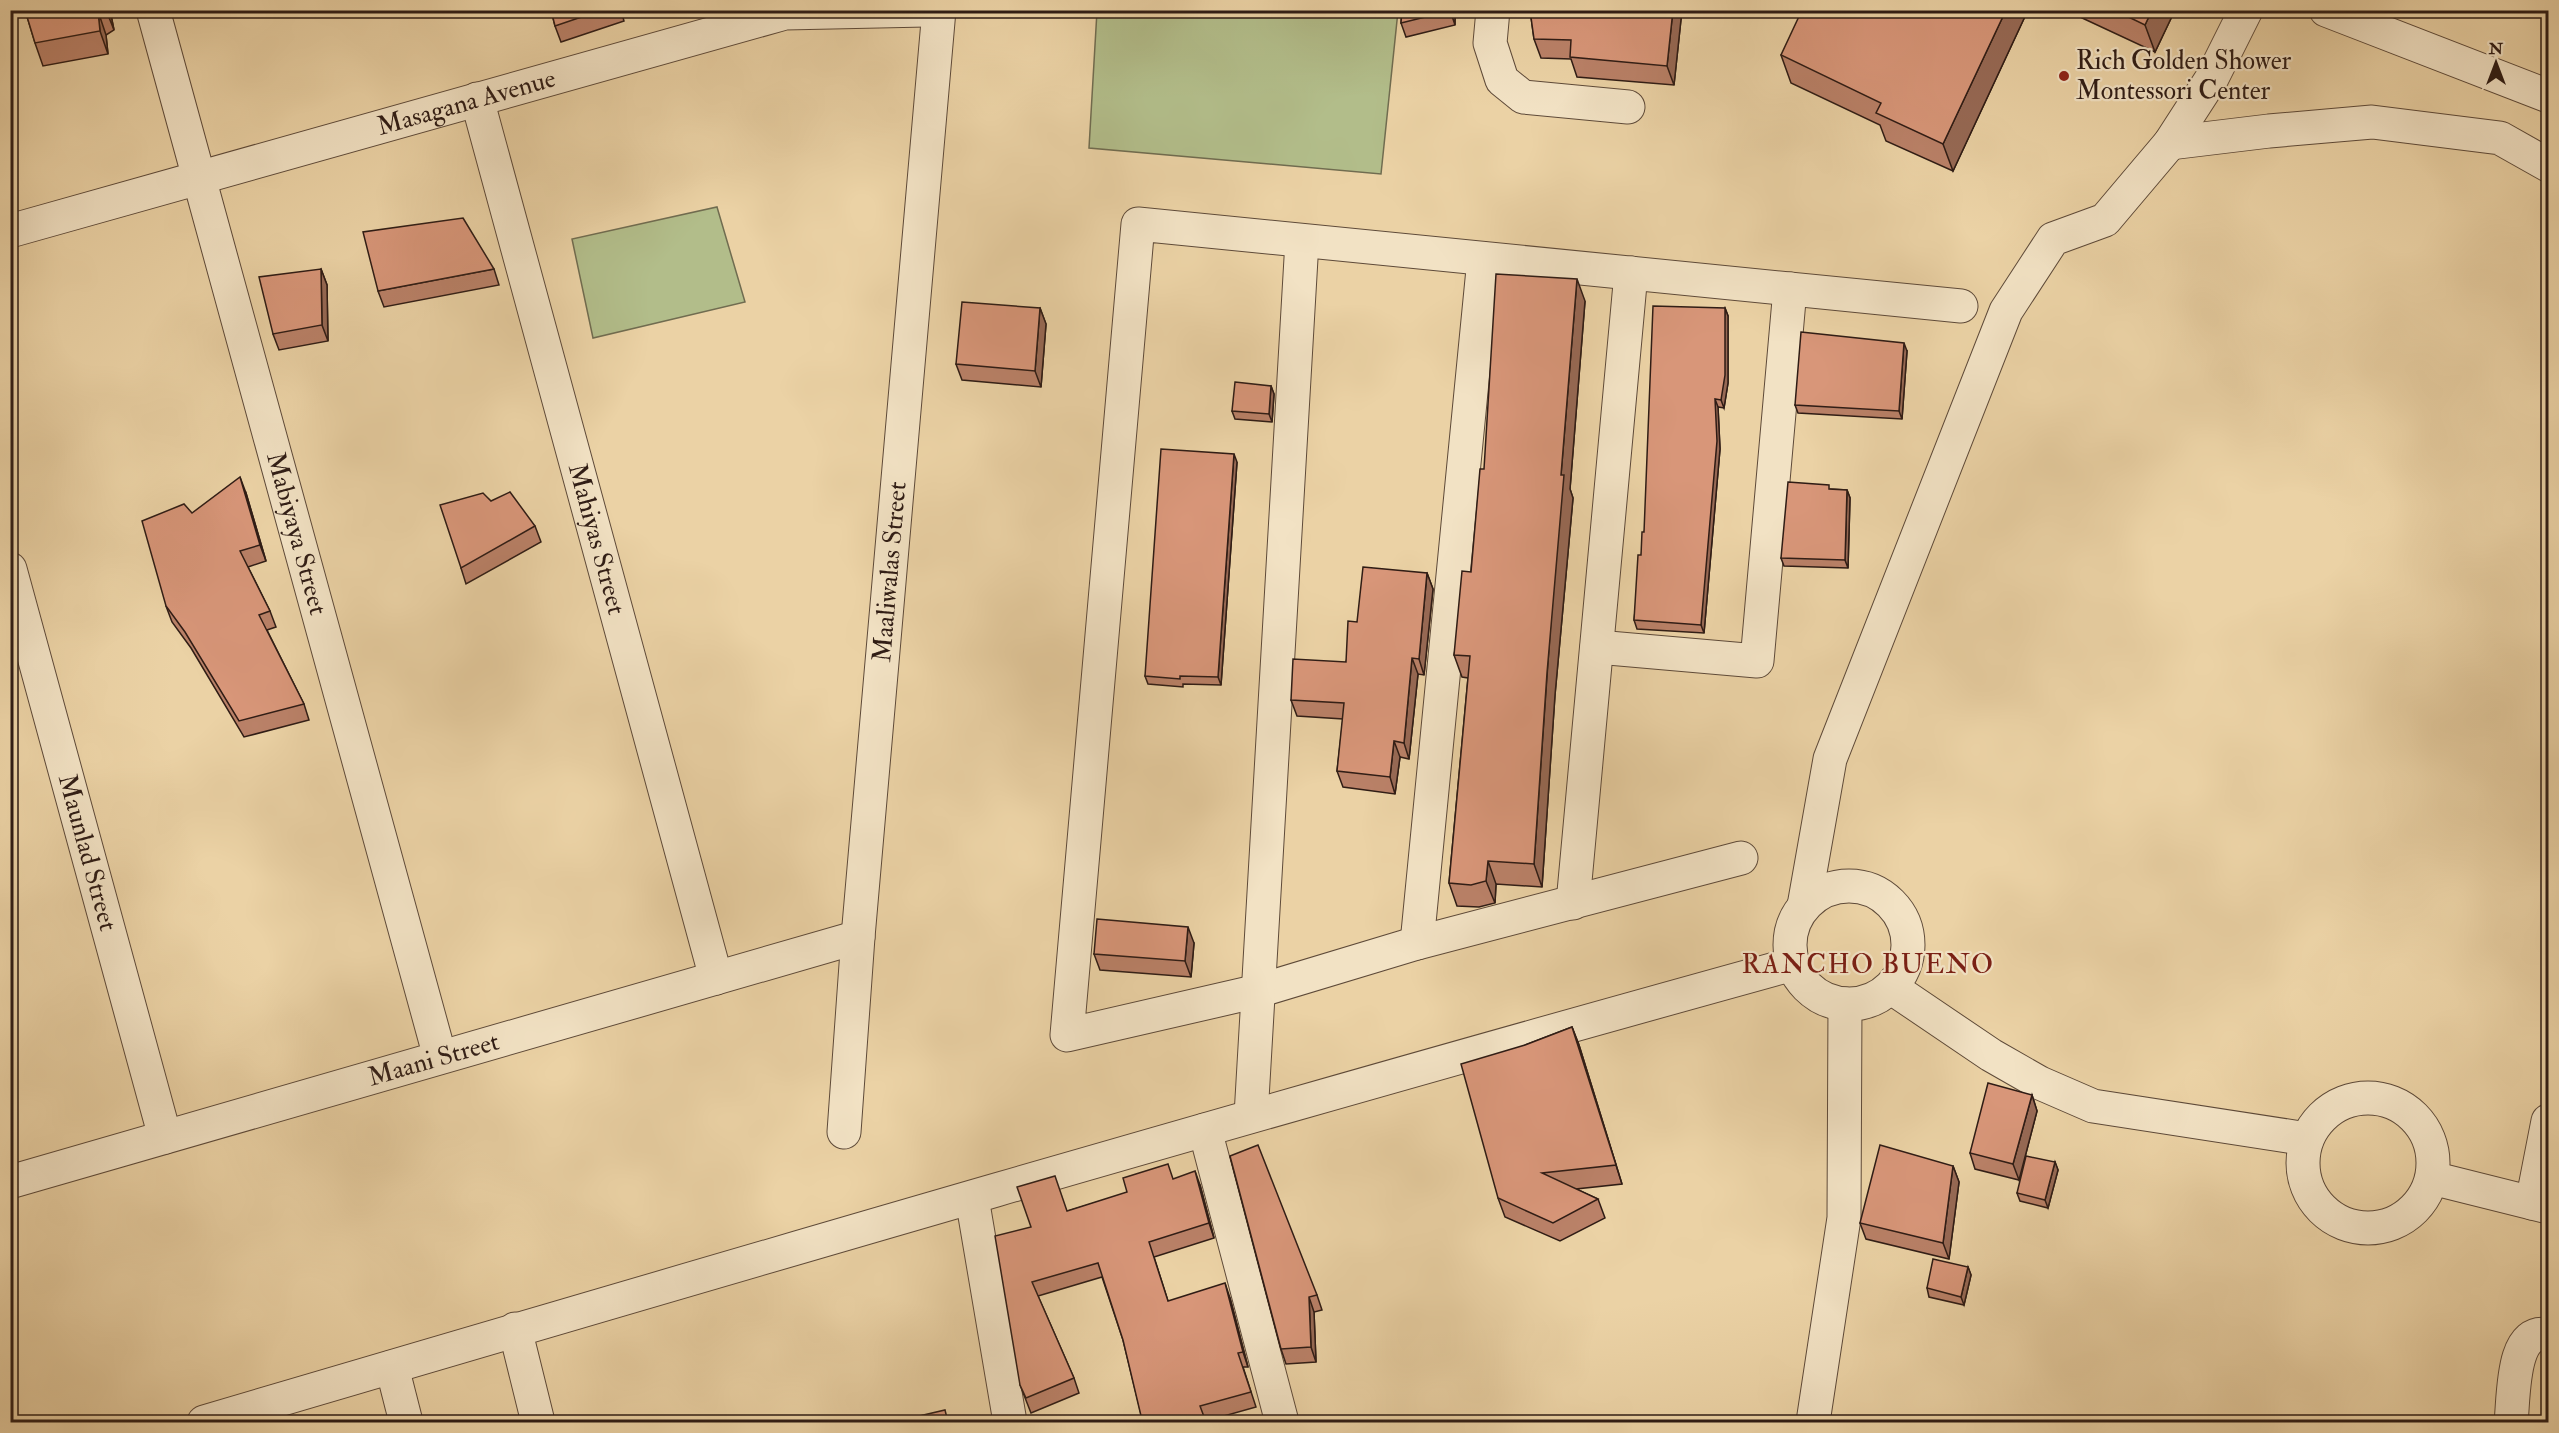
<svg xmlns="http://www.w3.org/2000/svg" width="2559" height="1433" viewBox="0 0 2559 1433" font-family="'IM FELL Double Pica',serif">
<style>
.green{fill:#b2bd8a;stroke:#706c50;stroke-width:1.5}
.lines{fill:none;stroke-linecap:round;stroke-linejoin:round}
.minor-casing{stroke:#5e4a39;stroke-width:35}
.minor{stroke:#f2e2c4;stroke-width:33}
.wall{fill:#ba8168;stroke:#2f1c15;stroke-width:1.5}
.shaded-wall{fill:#976955;stroke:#2f1c15;stroke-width:1.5}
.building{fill:#d89679;stroke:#2f1c15;stroke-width:1.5}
.poi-dot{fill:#8f2418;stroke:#f2e2c4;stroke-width:2}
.labels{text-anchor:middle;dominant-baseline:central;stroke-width:4.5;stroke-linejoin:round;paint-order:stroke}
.poi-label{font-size:26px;fill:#2f1c15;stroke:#f2e2c4;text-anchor:start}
.street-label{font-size:26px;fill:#2f1c15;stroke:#f2e2c4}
.neighbourhood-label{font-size:27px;letter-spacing:1.5px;fill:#7a1f14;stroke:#f2e2c4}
</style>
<rect width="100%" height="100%" fill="#ebd2a5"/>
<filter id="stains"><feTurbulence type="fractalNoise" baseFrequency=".00333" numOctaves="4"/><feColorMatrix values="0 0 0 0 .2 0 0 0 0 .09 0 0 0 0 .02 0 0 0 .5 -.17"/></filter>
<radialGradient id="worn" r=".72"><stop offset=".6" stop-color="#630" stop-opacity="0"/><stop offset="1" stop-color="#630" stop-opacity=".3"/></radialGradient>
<g class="green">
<polygon points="1097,11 1398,11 1381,174 1089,148"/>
<polygon points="717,207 745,302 593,338 572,239"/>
</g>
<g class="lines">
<defs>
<g id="minor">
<path id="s1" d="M153,10L440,1057"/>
<polyline points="1493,10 1490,43 1502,80 1523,97 1628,107"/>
<polyline points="2326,10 2548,96"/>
<path id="s2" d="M477,99L716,978"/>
<polyline points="2170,143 2269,131 2372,122 2500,138 2548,165"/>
<path id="s3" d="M10,231L785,13L926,10"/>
<path id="s4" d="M10,569L165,1137"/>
<polyline points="1597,647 1757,661 1790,289"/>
<polyline points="1741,858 1417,943 1258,991 1067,1035 1138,224 1961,306"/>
<circle cx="1849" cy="945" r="59"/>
<polyline points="1573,903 1631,273"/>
<polyline points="1804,906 1830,759 2006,311 2053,239 2105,220 2170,143 2212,78 2246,10"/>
<polyline points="1417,943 1484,259"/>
<polyline points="1892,988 1991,1055 2040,1083 2093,1106 2307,1139"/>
<circle cx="2368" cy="1163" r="65"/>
<polyline points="1251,1116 1302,241"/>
<polyline points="1205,1130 1282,1422"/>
<path id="s5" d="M844,1132L858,937L939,10"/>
<polyline points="2432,1178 2548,1207"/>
<path id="s6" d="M10,1182L858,937"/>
<polyline points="972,1198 1010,1422"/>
<polyline points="2532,1203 2548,1121"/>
<polyline points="515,1329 538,1422"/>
<polyline points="392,1367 406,1422"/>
<path d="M204,1422C733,1266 1261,1111 1793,964"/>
<polyline points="1813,1422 1844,1218 1845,1004"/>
<path d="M2511,1422C2514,1398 2511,1326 2548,1335"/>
</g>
</defs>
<use href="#minor" class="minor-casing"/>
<use href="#minor" class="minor"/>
</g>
<g class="wall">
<polygon points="25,10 110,10 114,30 106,35 108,54 43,66 35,43"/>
<polygon points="551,10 621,10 624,21 561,42 555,26"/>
<polygon points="1402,10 1455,10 1455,25 1406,37 1401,23"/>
<polygon points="1530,10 1682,10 1674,85 1577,77 1571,59 1541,58 1534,39"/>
<polygon points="2028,10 1953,171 1886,141 1880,125 1791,83 1781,55"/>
<polygon points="2065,10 2175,10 2155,52"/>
<polygon points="321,269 327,285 328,341 279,350 273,334"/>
<polygon points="494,269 499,285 384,307 378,291"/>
<polygon points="1585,301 1570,489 1573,498 1555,695 1542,887 1496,884 1495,903 1479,907 1457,906 1449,883 1468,678 1462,677 1454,655 1471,572"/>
<polygon points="1040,308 1046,324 1041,387 962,380 956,364"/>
<polygon points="1725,308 1728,316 1728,383 1724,408 1718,407 1720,449 1704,633 1637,629 1634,620 1644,532"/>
<polygon points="1907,351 1902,419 1798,413 1795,405"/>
<polygon points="1271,386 1274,394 1272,422 1235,419 1232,411"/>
<polygon points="1237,462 1221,685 1183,684 1183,687 1148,684 1145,676"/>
<polygon points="1830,489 1847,490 1850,498 1848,568 1784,566 1781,558"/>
<polygon points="246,493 266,561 248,567 270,611 276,627 267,630 304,704 309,720 244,737 191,648 172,622 166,606"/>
<polygon points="491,501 535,526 541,542 466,584 461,568"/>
<polygon points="1427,573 1433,589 1424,675 1418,674 1409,759 1400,757 1395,794 1343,787 1337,771 1343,719 1297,716 1291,700 1346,662 1357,622"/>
<polygon points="1194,943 1191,977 1100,970 1094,954"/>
<polygon points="1572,1027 1579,1045 1622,1184 1576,1189 1598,1199 1605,1218 1560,1241 1505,1217 1498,1198 1525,1045"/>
<polygon points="2032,1095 2037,1111 2019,1180 1975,1169 1970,1153"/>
<polygon points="1230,1156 1317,1295 1322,1310 1314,1312 1316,1362 1286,1364 1281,1349"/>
<polygon points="2055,1162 2058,1170 2048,1208 2020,1201 2017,1193"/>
<polygon points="1953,1166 1959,1182 1949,1259 1866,1239 1860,1223"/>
<polygon points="1174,1179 1200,1185 1214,1238 1154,1257 1168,1301 1230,1298 1248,1367 1243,1367 1256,1407 1206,1421 1206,1422 1143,1422 1123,1340 1102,1277 1038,1296 1074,1378 1079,1393 1031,1413 1020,1385 1031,1227 1068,1211"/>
<polygon points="1968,1267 1971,1275 1964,1305 1929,1297 1927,1288"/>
</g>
<g class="shaded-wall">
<polygon points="106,10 110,10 114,30"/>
<polygon points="1450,10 1455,10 1455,25"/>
<polygon points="1673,10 1682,10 1674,85 1667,66"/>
<polygon points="2006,10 2028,10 1953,171 1943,144"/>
<polygon points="2152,10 2175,10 2155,52 2145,25"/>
<polygon points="98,11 106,35 108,54 100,31"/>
<polygon points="321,269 327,285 328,341 322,325"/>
<polygon points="1577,279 1585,301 1570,489 1573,498 1555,695 1542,887 1534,864 1561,475"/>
<polygon points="1040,308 1046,324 1041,387 1035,371"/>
<polygon points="1725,308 1728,316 1728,383 1724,408 1721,400"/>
<polygon points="1904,343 1907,351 1902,419 1899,411"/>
<polygon points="1271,386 1274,394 1272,422 1269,414"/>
<polygon points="1715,399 1718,407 1720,449 1704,633 1701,625"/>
<polygon points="1234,454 1237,462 1221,685 1218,677"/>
<polygon points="240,477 246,493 266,561 260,545"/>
<polygon points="1847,490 1850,498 1848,568 1845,560"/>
<polygon points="1427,573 1433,589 1424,675 1419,659"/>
<polygon points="1412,658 1418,674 1409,759 1404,743"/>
<polygon points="1394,741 1400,757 1395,794 1390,777"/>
<polygon points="1488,861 1496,884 1495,903 1486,881"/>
<polygon points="1188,927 1194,943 1191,977 1185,961"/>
<polygon points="1572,1027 1579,1045 1622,1184 1616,1165"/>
<polygon points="2032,1095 2037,1111 2019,1180 2013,1164"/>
<polygon points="2055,1162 2058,1170 2048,1208 2045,1200"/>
<polygon points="1953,1166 1959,1182 1949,1259 1943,1243"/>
<polygon points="1195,1171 1200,1185 1214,1238 1209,1223"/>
<polygon points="1968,1267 1971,1275 1964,1305 1961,1297"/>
<polygon points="1225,1283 1230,1298 1248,1367 1243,1352"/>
<polygon points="1309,1297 1314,1312 1316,1362 1311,1347"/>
</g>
<g class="building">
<polygon points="25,10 99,10 98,11 100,31 35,43"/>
<polygon points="551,10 602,10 555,26"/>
<polygon points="1402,10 1450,10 1450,11 1401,23"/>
<polygon points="1530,10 1673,10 1667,66 1570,57 1571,40 1534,39"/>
<polygon points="1802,10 2006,10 1943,144 1876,113 1881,103 1781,55"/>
<polygon points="2114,10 2152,10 2145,25"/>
<polygon points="463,218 494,269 378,291 363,232"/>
<polygon points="321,269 322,325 273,334 259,277"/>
<polygon points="1496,274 1577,279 1561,475 1564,475 1547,673 1534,864 1488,861 1486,881 1471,885 1449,883 1470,656 1454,655 1462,571 1471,572 1480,469 1484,469"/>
<polygon points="962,302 1040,308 1035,371 956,364"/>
<polygon points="1653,306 1725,308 1725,375 1721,400 1715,399 1717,441 1701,625 1634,620 1638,555 1641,555 1642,532 1644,532"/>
<polygon points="1801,332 1904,343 1899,411 1795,405"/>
<polygon points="1235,382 1271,386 1269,414 1232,411"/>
<polygon points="1161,449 1234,454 1218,677 1180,676 1180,679 1145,676"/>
<polygon points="240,477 260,545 240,551 270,611 259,615 304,704 239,721 185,632 166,606 142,521 184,504 192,513"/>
<polygon points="1788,482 1829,485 1829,489 1847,490 1845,560 1781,558"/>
<polygon points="510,492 535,526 461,568 440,505 483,493 491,501"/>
<polygon points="1363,567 1427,573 1419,659 1412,658 1404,743 1394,741 1390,777 1337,771 1344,703 1291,700 1293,659 1346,662 1348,621 1357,622"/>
<polygon points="1097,919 1188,927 1185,961 1094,954"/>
<polygon points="1572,1027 1616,1165 1542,1173 1598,1199 1553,1223 1498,1198 1461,1064 1525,1045"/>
<polygon points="1988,1083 2032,1095 2013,1164 1970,1153"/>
<polygon points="1258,1145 1317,1295 1309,1297 1311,1347 1281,1349 1230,1156"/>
<polygon points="1880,1145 1953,1166 1943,1243 1860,1223"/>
<polygon points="2026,1156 2055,1162 2045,1200 2017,1193"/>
<polygon points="1168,1164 1173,1179 1195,1171 1209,1223 1149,1242 1168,1301 1225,1283 1243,1352 1238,1353 1251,1392 1200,1406 1206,1422 1148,1422 1147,1419 1142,1420 1123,1340 1098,1263 1032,1282 1074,1378 1026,1398 1020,1385 995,1236 1031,1227 1017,1187 1055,1176 1067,1211 1127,1192 1123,1178"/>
<polygon points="1933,1259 1968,1267 1961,1297 1927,1288"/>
<polygon points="945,1410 948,1422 903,1422 902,1420"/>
<polygon points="828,1417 829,1422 780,1422 779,1418"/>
</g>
<circle class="poi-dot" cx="2064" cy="76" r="6"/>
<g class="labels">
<g class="poi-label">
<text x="2076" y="61">Rich Golden Shower<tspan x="2076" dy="30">Montessori Center</tspan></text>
</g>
<g class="street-label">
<text stroke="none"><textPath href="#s3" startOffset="474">Masagana Avenue</textPath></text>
<text stroke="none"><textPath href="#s1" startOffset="543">Mabiyaya Street</textPath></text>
<text stroke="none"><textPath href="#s2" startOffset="456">Mahiyas Street</textPath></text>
<text stroke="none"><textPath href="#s5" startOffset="562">Maaliwalas Street</textPath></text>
<text stroke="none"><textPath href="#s4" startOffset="294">Maunlad Street</textPath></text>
<text stroke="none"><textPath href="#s6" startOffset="441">Maani Street</textPath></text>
</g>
<g class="neighbourhood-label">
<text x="1868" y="964">RANCHO BUENO</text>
</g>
</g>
<rect width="2559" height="1433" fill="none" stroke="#ebd2a5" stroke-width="36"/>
<rect x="12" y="12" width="2535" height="1409" fill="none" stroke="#2f1c15" stroke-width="3"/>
<rect x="18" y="18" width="2523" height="1397" fill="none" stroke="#2f1c15" stroke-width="1.5"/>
<g transform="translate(2496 63)" stroke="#f2e2c4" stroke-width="4.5" paint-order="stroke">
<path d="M0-4.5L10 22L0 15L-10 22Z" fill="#2f1c15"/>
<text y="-9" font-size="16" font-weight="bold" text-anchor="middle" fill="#2f1c15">N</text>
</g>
<rect width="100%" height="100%" filter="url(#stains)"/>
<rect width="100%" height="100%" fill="url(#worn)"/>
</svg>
